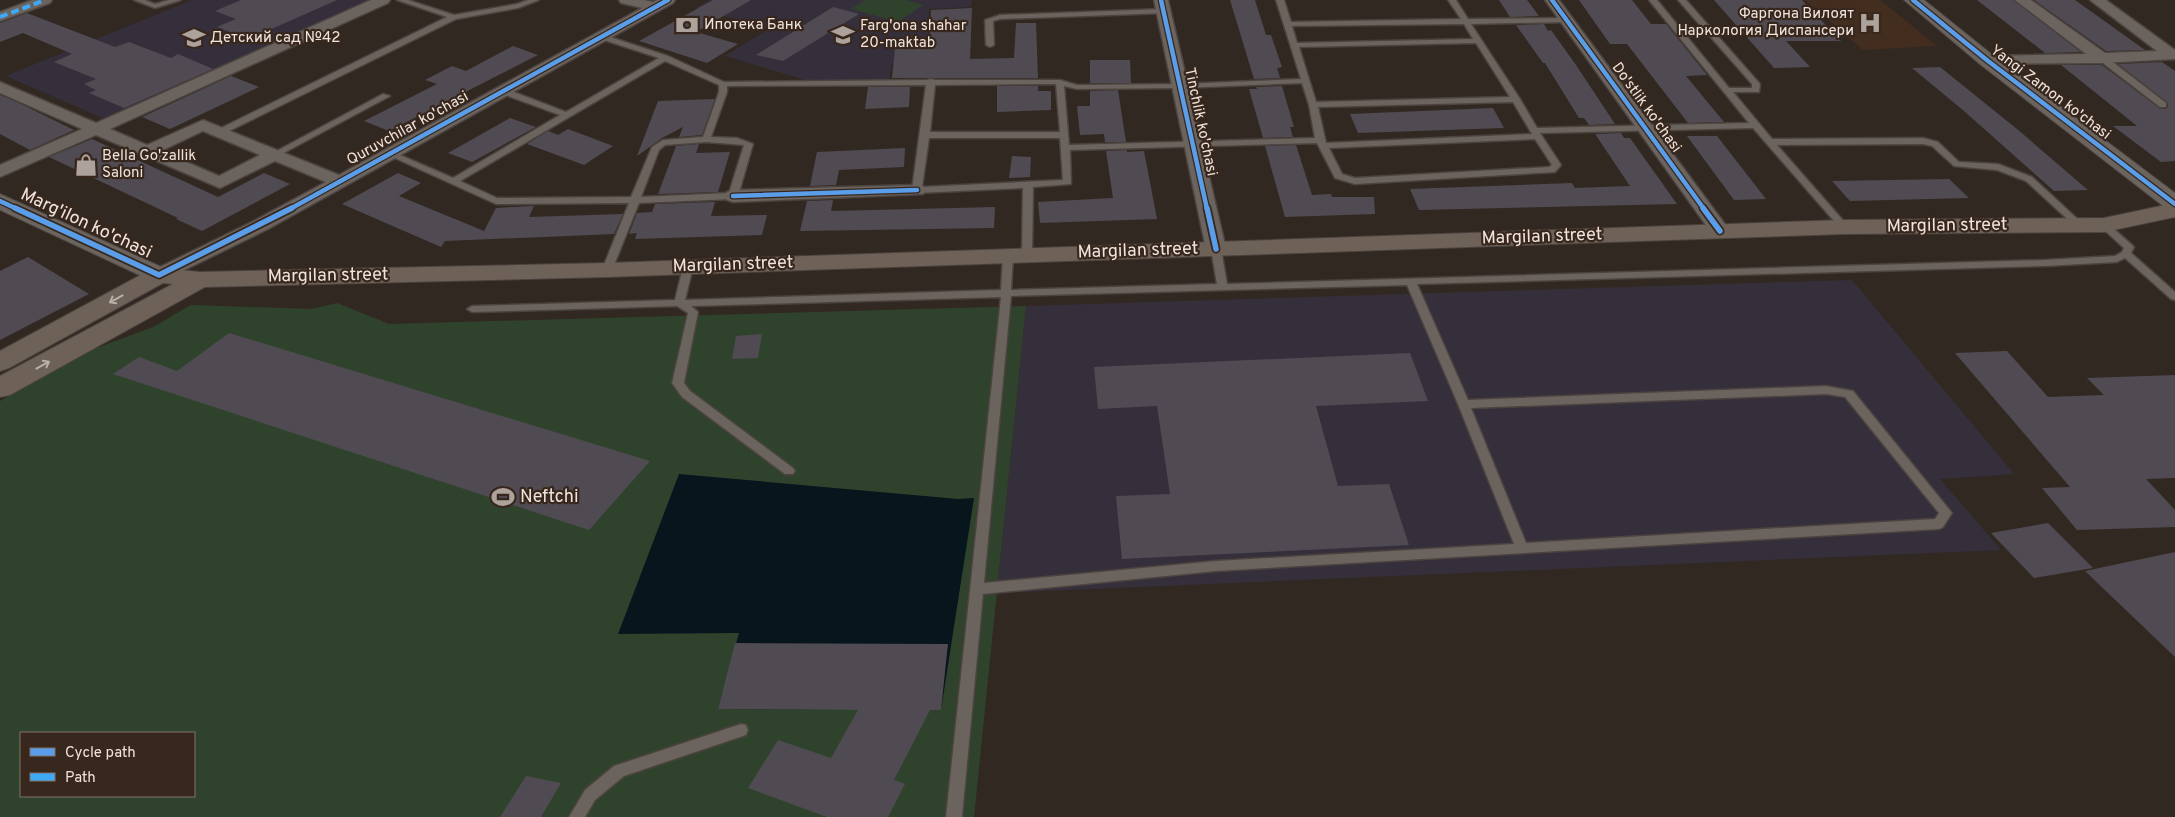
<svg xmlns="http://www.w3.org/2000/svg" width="2175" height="817" viewBox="0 0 2175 817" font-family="Overpass,sans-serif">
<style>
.built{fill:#422d1f}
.education{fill:#352f3c}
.green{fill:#2f432c;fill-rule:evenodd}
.water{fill:#07151d}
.building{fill:#504b52}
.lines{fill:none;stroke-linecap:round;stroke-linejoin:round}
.service-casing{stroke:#4c433f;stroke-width:3}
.minor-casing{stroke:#4c433f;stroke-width:3}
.tertiary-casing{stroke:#4c433f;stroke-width:2}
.primary-casing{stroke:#4c433f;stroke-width:2}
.service{fill:#6a635e;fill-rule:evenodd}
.minor{fill:#6a635e;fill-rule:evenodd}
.tertiary{fill:#6a635e;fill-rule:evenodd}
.primary{fill:#6e6258;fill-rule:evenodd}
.quiet{stroke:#3fa9f5;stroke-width:4;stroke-dasharray:8 4;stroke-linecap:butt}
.cycleway-far1-casing{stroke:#38271c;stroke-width:7}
.cycleway-casing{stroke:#38271c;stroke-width:9}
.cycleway-far1{stroke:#5a9eea;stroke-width:4.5}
.cycleway{stroke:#5a9eea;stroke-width:5.5}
.oneway{stroke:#bbb0a8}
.labels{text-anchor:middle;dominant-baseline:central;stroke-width:4.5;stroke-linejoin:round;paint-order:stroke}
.far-poi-label{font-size:15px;fill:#efe4dd;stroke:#38271c;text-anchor:start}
.far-street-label{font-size:15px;fill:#efe4dd;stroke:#38271c}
.street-label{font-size:18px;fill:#efe4dd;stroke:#38271c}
.poi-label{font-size:18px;fill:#efe4dd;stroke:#38271c;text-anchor:start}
</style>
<rect width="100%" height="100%" fill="#322822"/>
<polygon class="built" points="1805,0 1880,0 1937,46 1863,50"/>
<g class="education">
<polygon points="192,0 372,0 107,120 6,76"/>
<polygon points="710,0 972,0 971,7 929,9 927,42 936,43 933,61 892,63 889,80 809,81 725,56 769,29 696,8"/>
<polygon points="1852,280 2014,474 1940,479 2001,550 997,593 1026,306"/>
</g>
<g class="green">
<polygon points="865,0 906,0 923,5 898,22 851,9"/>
<path d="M337,303L389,324L1026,306L974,817H0V401L86,352L153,327L191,305L312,309ZM21,733H194V796H21Z"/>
</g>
<polygon class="water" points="679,474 958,499 974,498 941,710 718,709 739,633 618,634"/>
<g class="building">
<polygon points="241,0 337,0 249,39 217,27 236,19 215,11"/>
<polygon points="713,0 751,0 696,32 738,44 707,63 639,41"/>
<polygon points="1230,0 1255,0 1266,35 1271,35 1282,67 1277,68 1280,78 1254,79"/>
<polygon points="1499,0 1527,0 1539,16 1510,17"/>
<polygon points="1579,0 1632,0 1651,24 1666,24 1707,75 1686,76 1724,122 1688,123 1627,44 1610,44"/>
<polygon points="1714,0 1802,0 1841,41 1786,41 1810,67 1774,68"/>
<polygon points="1977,0 2013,0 2081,52 2045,53"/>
<polygon points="2034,0 2075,0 2145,50 2106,51"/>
<polygon points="833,7 859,14 783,61 756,55"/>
<polygon points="972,8 970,59 1014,58 1016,23 1036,23 1038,78 892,78 895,49 929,48 931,10"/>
<polygon points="27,13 115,47 129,42 171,58 178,54 213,69 124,108 89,93 96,90 84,84 96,79 54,62 72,54 23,33 0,42 0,23"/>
<polygon points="1544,24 1548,31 1551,30 1576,65 1615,124 1589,125 1584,118 1579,118 1545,63 1543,63 1516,25"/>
<polygon points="513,46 538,55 389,131 364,121 437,84 425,80 452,66 466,71"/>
<polygon points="1090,60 1130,60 1131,83 1090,83"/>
<polygon points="2162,62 2175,71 2175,161 2161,162 2113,126 2137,126 2061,65 2102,65 2159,108 2166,109 2168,107 2167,102 2118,64"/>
<polygon points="1940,67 2017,129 2088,190 2054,191 1964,111 1912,68"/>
<polygon points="231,76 259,87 170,129 142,117"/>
<polygon points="997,86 1038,86 1038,91 1051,91 1051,110 997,112"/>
<polygon points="1282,86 1294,127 1290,127 1293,137 1263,138 1249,89 1257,89 1256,87"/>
<polygon points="868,87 910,87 909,107 865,109"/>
<polygon points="1118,90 1126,142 1105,142 1104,134 1080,135 1077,106 1090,106 1090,91"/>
<polygon points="0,95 19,103 74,130 30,150 0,134"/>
<polygon points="715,99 702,135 679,137 683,127 662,138 637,156 658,101"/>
<polygon points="1493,108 1504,128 1358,133 1350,114"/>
<polygon points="510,118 536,127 472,162 448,153"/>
<polygon points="568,129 613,146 584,165 527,144 548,131 558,135"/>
<polygon points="1621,133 1624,138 1630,138 1677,204 1419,210 1410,189 1572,183 1575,188 1630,186 1595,134"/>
<polygon points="1687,136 1717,136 1766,199 1734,200"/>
<polygon points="92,139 218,197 264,173 290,184 202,231 176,219 178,218 49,157"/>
<polygon points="699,144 696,153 730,152 718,192 658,194 676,146"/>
<polygon points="1296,145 1312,195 1331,194 1332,197 1374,197 1375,214 1285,217 1265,146"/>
<polygon points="905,148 904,167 839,170 836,185 810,186 817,152"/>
<polygon points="1127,150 1127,152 1144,151 1157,219 1040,223 1038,202 1113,198 1106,151"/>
<polygon points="1012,156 1031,157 1030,177 1009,178"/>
<polygon points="398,173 421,183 399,196 484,231 496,208 534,206 529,217 623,214 614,234 445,241 441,247 342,204"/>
<polygon points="1949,179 1969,198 1850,201 1832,181"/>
<polygon points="833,200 831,211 995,207 994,228 800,231 807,201"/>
<polygon points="715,202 711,216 767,215 762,235 635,239 637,233 629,234 637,213 652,212 655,204"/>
<polygon points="28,257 89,294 0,340 0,271"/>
<polygon points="229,333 650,461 589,530 113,374 139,357 177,371"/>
<polygon points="762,334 758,358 732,359 736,336"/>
<polygon points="2007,351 2048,397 2104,395 2087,378 2175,375 2175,478 2146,479 2175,510 2175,527 2077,530 2042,488 2070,487 1955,353"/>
<polygon points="1410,353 1428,401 1316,406 1338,486 1389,484 1409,545 1122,559 1116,496 1170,494 1157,406 1098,409 1094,367"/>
<polygon points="2048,523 2093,568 2034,578 1991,533"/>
<polygon points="2175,552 2175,657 2085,571"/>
<polygon points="735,643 948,644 941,710 930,710 894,780 905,784 888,817 827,817 748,788 778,740 831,758 858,710 718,709"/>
<polygon points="526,776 561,783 541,817 500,817"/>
</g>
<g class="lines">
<defs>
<g id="service">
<polygon points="134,0 145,0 155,4 169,0 181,0 155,8"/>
<polygon points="397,0 408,0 454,15 517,4 528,0 539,0 518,8 456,19 223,134 217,134 217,130 447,17"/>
<path d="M1276,0H1284L1291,22L1461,19L1448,0H1456L1468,19L1569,18L1570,20L1566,22L1471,24L1520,99L1537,128L1749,123L1649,0H1657L1729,88H1752V84L1678,0H1686L1760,84L1759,92H1733L1772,139L1923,138L1938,142L1959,162L1998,164L2032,177L2084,225L2079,228L2076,227L2026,181L1997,170L1954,166L1932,146L1923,144L1777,145L1847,225V229H1841L1753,128L1540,133L1561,165L1555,172L1355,184L1335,178L1317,143L1070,150L1071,184L1033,187L1032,255L1027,258L1022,255L1023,188L917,193L912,190L926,85L727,86V92L711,137L737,138L753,144L738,196L733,199L639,203L612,270L607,273L602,270L629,203L496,204L386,154L390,151L393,152L453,178L560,115L500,93V89H506L566,112L659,58L598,38V34H601L668,56L724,82L927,80L931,79L935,80H1060L1077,85L1180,84L1301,79ZM1464,24L1473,39L1297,43L1292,26ZM1476,43L1510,97L1316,102L1299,47ZM665,61L719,85V92L703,137L663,140L652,147L631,197L497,198L460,181ZM1302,83L1309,105L1315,138L1069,145L1064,86L1077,89L1180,88ZM1056,84L1060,132H930L935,85ZM1513,102L1532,134L1326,143L1318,107ZM929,138H1060L1063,180L922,187ZM1535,139L1552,165L1549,167L1355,178L1342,174L1329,148ZM706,142L744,145L729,193L641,197L659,150L665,145Z"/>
<polygon points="1163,9 1167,11 1166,13 1000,19 993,21 994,45 990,47 986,45 985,20 1000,15"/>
<polygon points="2099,56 2105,56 2166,103 2166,107 2160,107 2099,60"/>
<polygon points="383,94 390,96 278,156 275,157 271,154"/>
<path d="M2104,222L2107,223L2132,245L2134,247L2131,253L2175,292V300L2171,299L2125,258L2117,262L2045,266L1417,284L1468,400L1826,386L1853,391L1952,513L1943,527L1939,529L1216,571L983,594L962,817H946L1001,297L691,306L698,312L684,383L690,391L793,468L795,471L793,474H785L682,397L672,383L688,313L677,306L472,312L467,309L472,306L675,300L683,267L688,264L693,267L685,300L1001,290L1003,256L1008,253L1013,256L1011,290L1217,284L1211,249L1216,246L1221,249L1227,284L2045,260L2115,256L2122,252L2124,248L2101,227V223ZM1407,285L1458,404L1514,544L1216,561L984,583L1011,296ZM1826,394L1845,397L1939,513L1935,519L1526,543L1471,408Z"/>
<polygon points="741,724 746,725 748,730 746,735 624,776 595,800 585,817 569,817 585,790 614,766"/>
</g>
<g id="minor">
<polygon points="32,0 52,0 50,3 0,21 0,12"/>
<path d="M371,0H390L388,3L110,129L147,145L203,120L339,175L642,8L621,3L619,0H644L653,2L657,0H675L673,3L268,229L166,279L159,281L152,279L149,275L152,271L254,221L326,182L275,161L220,188L96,135L0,177V165L82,129L0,93V82L96,123ZM203,131L260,155L219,176L161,151Z"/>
<polygon points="1154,0 1168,0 1226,249 1223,253 1216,255 1209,253 1206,249"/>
<polygon points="1545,0 1559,0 1727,227 1730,231 1727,235 1720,237 1713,235"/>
<polygon points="2015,0 2031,0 2105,53 2157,51 2090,0 2106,0 2175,50 2175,59 2102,63 1982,64 1980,61 1982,58 1988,56 2086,54"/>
<polygon points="917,185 923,186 926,190 923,194 733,202 727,200 724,196 727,192 733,190"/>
</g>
<g id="tertiary">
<polygon points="1904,0 1924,0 1995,57 2175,193 2175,211 2167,209 1981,65"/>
<polygon points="0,194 168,270 171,275 168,280 159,282 150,280 0,210"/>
</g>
<polygon id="primary" points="2175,203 2175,217 2104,232 1844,234 607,277 205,287 10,395 0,397 0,376 173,284 163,283 9,368 0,371 0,351 150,270 159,268 200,272 607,263 1844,220 2104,218"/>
</defs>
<use href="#service" class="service-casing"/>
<use href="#minor" class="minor-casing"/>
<use href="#tertiary" class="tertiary-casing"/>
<use href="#primary" class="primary-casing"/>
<use href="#service" class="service"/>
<use href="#minor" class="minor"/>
<use href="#tertiary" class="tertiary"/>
<use href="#primary" class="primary"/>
<polyline class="quiet" points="0,17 45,0"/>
<defs>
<g id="cycleway-far1">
<polyline points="1161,0 1207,209"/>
<polyline points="1552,0 1704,209"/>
<polyline points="1913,0 1988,61 2175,204"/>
<polyline points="733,196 917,190"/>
<polyline points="0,201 17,209"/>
<polyline points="290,209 668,0"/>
</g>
<g id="cycleway">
<polyline points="15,208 159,275 292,208"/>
<polyline points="1207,208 1216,249"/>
<polyline points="1703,208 1720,231"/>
</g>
</defs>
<use href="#cycleway-far1" class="cycleway-far1-casing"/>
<use href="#cycleway" class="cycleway-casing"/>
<use href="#cycleway-far1" class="cycleway-far1"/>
<use href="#cycleway" class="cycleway"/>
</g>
<defs><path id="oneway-shaft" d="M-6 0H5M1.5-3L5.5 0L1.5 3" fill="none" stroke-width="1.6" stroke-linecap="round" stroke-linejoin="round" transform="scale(1.25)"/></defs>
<g class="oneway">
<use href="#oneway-shaft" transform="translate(116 299) rotate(151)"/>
<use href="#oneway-shaft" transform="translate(43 365) rotate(-29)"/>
</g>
<defs>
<symbol id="hospital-bare" viewBox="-9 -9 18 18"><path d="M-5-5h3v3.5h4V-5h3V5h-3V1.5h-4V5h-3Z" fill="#ada29c" stroke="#38271c" stroke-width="2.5" paint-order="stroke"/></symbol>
<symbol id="bank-bare" viewBox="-9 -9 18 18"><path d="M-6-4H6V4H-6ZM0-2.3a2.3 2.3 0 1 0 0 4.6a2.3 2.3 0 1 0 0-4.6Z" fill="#ada29c" stroke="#38271c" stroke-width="2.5" paint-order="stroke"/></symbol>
<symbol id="school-bare" viewBox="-9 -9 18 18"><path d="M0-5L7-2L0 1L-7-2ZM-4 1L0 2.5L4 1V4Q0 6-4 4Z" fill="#ada29c" stroke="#38271c" stroke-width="2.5" paint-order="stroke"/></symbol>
<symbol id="shop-bare" viewBox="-9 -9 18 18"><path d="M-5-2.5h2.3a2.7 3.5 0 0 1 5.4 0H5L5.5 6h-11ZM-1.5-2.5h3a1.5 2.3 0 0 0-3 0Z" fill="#ada29c" stroke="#38271c" stroke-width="2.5" paint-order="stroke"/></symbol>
<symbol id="stadium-bare" viewBox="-9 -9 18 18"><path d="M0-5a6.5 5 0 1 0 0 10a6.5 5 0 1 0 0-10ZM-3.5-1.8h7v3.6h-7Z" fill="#ada29c" stroke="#38271c" stroke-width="2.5" paint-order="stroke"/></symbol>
</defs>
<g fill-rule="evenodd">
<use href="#hospital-bare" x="1854" y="7" width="32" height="32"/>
<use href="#bank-bare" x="671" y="9" width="32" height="32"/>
<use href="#school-bare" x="827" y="19" width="32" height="32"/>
<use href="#school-bare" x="178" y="22" width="32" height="32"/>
<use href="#shop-bare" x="70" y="149" width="32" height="32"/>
<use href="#stadium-bare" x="487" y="481" width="32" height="32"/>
</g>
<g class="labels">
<g class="far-poi-label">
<text x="1854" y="14" text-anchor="end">Фаргона Вилоят<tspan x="1854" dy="17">Наркология Диспансери</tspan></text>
<text x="704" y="25">Ипотека Банк</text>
<text x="860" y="26">Farg'ona shahar<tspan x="860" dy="17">20-maktab</tspan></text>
<text x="210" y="38">Детский сад №42</text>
<text x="102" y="156">Bella Go'zallik<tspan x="102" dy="17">Saloni</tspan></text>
</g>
<g class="far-street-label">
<text transform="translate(2050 93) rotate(37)">Yangi Zamon ko'chasi</text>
<text transform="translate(1646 108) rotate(54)">Do'stlik ko'chasi</text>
<text transform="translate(1200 122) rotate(78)">Tinchlik ko'chasi</text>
<text transform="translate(408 129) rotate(-29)">Quruvchilar ko'chasi</text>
</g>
<g class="street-label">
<text transform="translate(86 224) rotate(25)">Marg'ilon ko'chasi</text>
<text transform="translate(1947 226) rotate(-1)">Margilan street</text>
<text transform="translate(1542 237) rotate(-2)">Margilan street</text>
<text transform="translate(1138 251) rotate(-2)">Margilan street</text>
<text transform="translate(733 265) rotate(-2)">Margilan street</text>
<text transform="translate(328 276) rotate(-1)">Margilan street</text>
</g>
<g class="poi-label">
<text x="520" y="497">Neftchi</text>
</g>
</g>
<rect x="20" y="732" width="175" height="65" fill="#38271c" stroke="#817369"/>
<rect x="30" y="748" width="25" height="8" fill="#5a9eea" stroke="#817369"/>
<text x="65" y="757" font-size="15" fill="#efe4dd">Cycle path</text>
<rect x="30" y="773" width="25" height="8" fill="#3fa9f5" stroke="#817369"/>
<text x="65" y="782" font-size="15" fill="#efe4dd">Path</text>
</svg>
